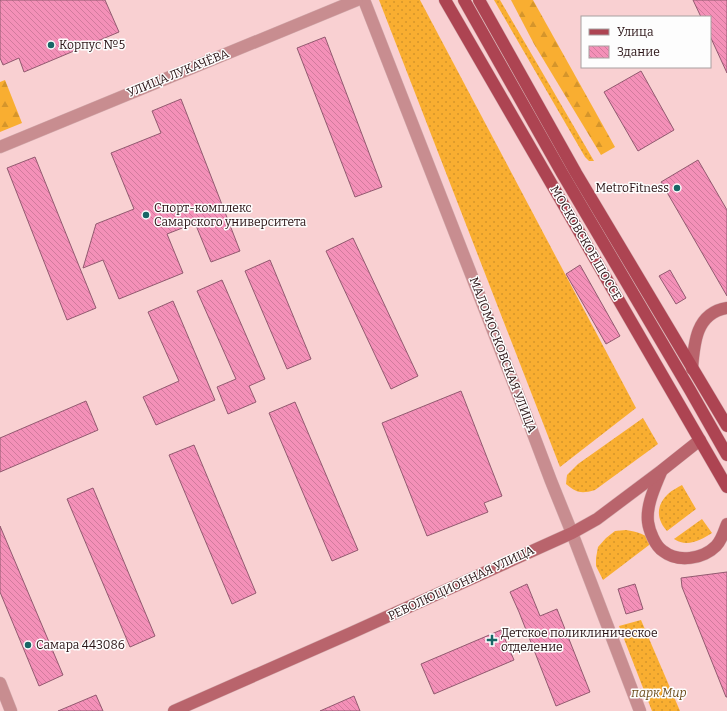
<svg xmlns="http://www.w3.org/2000/svg" width="727" height="711" viewBox="0 0 727 711" font-family="Bitter,serif">
<style>
.grass{fill:url(#grass-dots)}
.forest{fill:url(#forest-firs)}
.building{fill:url(#building-back-hatch);stroke:#925a70}
.lines{fill:none;stroke-linecap:round;stroke-linejoin:round}
.minor-casing{stroke:#d4aeb0;stroke-width:13}
.secondary-casing{stroke:#d4aeb0;stroke-width:13}
.primary-casing{stroke:#d4aeb0;stroke-width:13}
.minor{stroke:#c88d90;stroke-width:12}
.secondary{stroke:#b9646c;stroke-width:12}
.primary{stroke:#ad4452;stroke-width:12}
.poi-dot{fill:#186666;stroke:#fdfdfd;stroke-width:1.5}
.labels{text-anchor:middle;dominant-baseline:central;stroke-width:3;stroke-linejoin:round;paint-order:stroke}
.poi-label{font-size:12px;fill:#291214;stroke:#fdfdfd;text-anchor:start}
.street-label{font-size:12px;fill:#291214;stroke:#fdfdfd}
.park-label{font-size:12px;font-style:italic;fill:#6d4e1e;stroke:#fdfdfd}
</style>
<defs>
<pattern id="grass-dots" width="8" height="8" patternUnits="userSpaceOnUse"><rect width="8" height="8" fill="#f9ae31"/><path d="M2 2h.1M6 6h.1" fill="none" stroke="#d5952b" stroke-width="1.8" stroke-linecap="round"/></pattern>
<pattern id="forest-firs" width="22" height="20" patternUnits="userSpaceOnUse"><rect width="22" height="20" fill="#f9ae31"/><path d="M5 1l3.5 6h-7zM16 11l3.5 6h-7z" fill="#d5952b"/></pattern>
<pattern id="building-back-hatch" width="6" height="6" patternUnits="userSpaceOnUse"><rect width="6" height="6" fill="#f490b8"/><path d="M-1 5l2 2M0 0l6 6M5-1l2 2" fill="none" stroke="#d17b9d"/></pattern>
</defs>
<rect width="100%" height="100%" fill="#f9d0d2"/>
<g class="grass">
<polygon points="379,0 420,0 636,408 560,467"/>
<polygon points="494,0 500,0 594,161 589,161 585,157"/>
<path d="M643,418L658,444L595,490C581,494 577,493 566,484L567,475L578,464Z"/>
<path d="M682,485L696,509L667,531C656,519 656,505 668,494C672,490 677,488 682,485Z"/>
<path d="M702,519L712,533C701,540 687,548 674,539Z"/>
<path d="M626,530C637,532 646,534 653,542L603,580L596,566V558L598,547L606,538L615,531Z"/>
<polygon points="641,620 680,711 652,711 619,626"/>
</g>
<g class="forest">
<polygon points="511,0 533,0 615,147 601,155 534,44"/>
<polygon points="5,80 22,123 0,132 0,82"/>
</g>
<g class="building">
<polygon points="0,0 105,0 119,32 24,72 19,58 3,65 0,58"/>
<polygon points="693,0 727,0 727,73 710,36 710,17 701,17"/>
<polygon points="325,37 382,187 355,197 297,48"/>
<polygon points="641,71 674,130 638,151 604,92"/>
<polygon points="181,99 240,251 211,262 195,223 167,234 183,273 119,299 103,260 83,268 96,224 134,209 111,153 161,133 152,111"/>
<polygon points="35,157 96,308 67,320 7,168"/>
<polygon points="698,160 727,210 727,296 661,182"/>
<polygon points="353,238 418,376 391,389 326,251"/>
<polygon points="270,260 311,359 287,369 245,271"/>
<polygon points="580,265 620,336 606,344 566,274"/>
<polygon points="670,270 686,298 676,304 659,276"/>
<polygon points="222,280 265,379 249,386 256,402 228,414 217,387 236,379 197,291"/>
<polygon points="173,301 215,400 156,425 143,397 179,381 148,312"/>
<polygon points="461,391 502,496 484,503 488,512 427,536 382,423"/>
<polygon points="86,401 98,430 0,472 0,438"/>
<polygon points="295,402 358,550 332,561 269,413"/>
<polygon points="194,445 256,593 232,604 169,455"/>
<polygon points="93,488 155,636 130,647 67,499"/>
<polygon points="0,526 63,675 39,686 0,592"/>
<polygon points="727,572 727,697 726,697 682,587 681,578"/>
<polygon points="527,584 540,616 557,609 590,692 556,706 519,612 510,592"/>
<polygon points="635,584 643,609 626,614 618,589"/>
<polygon points="501,630 514,660 434,694 421,664"/>
<polygon points="96,695 103,711 58,711"/>
<polygon points="354,696 360,711 320,711"/>
</g>
<g class="lines">
<defs>
<g id="minor">
<polyline points="364,0 526,415 551,481 572,533 640,711"/>
<polyline points="0,147 357,0"/>
<polyline points="0,683 11,711"/>
</g>
<g id="secondary">
<path d="M692,369C694,343 696,313 727,308"/>
<path d="M661,472C655,487 646,505 648,522C649,530 655,546 663,551C678,563 703,559 716,546C722,540 724,531 727,524"/>
<polyline points="174,711 351,633 572,533 597,519 661,471 700,440"/>
</g>
<g id="primary">
<polyline points="445,0 727,487"/>
<polyline points="464,0 562,173 690,390 727,455"/>
<polyline points="479,0 576,173 727,426"/>
</g>
</defs>
<use href="#minor" class="minor-casing"/>
<use href="#secondary" class="secondary-casing"/>
<use href="#primary" class="primary-casing"/>
<use href="#minor" class="minor"/>
<use href="#secondary" class="secondary"/>
<use href="#primary" class="primary"/>
</g>
<g class="poi-dot">
<circle cx="51" cy="45" r="4"/>
<circle cx="677" cy="188" r="4"/>
<circle cx="146" cy="215" r="4"/>
<path d="M490 634h4v4h4v4h-4v4h-4v-4h-4v-4h4z"/>
<circle cx="28" cy="645" r="4"/>
</g>
<g class="labels">
<g class="poi-label">
<text x="59" y="45">Корпус №5</text>
<text x="669" y="188" text-anchor="end">MetroFitness</text>
<text x="154" y="208">Спорт-комплекс<tspan x="154" dy="14">Самарского университета</tspan></text>
<text x="501" y="633">Детское поликлиническое<tspan x="501" dy="14">отделение</tspan></text>
<text x="36" y="645">Самара 443086</text>
</g>
<g class="street-label">
<text transform="translate(178 73) rotate(-22)">УЛИЦА ЛУКАЧЁВА</text>
<text transform="translate(586 243) rotate(60)">МОСКОВСКОЕ ШОССЕ</text>
<text transform="translate(503 355) rotate(69)">МАЛОМОСКОВСКАЯ УЛИЦА</text>
<text transform="translate(461 583) rotate(-25)">РЕВОЛЮЦИОННАЯ УЛИЦА</text>
</g>
<g class="park-label">
<text x="659" y="693">парк Мир</text>
</g>
</g>
<rect x="581" y="16" width="130" height="52" fill="#fdfdfd" stroke="#a89fa0"/>
<rect x="589" y="29" width="20" height="6" fill="#ad4452" stroke="#a89fa0"/>
<text x="617" y="36" font-size="12" fill="#291214">Улица</text>
<rect x="589" y="46" width="20" height="12" fill="url(#building-back-hatch)" stroke="#a89fa0"/>
<text x="617" y="56" font-size="12" fill="#291214">Здание</text>
</svg>
